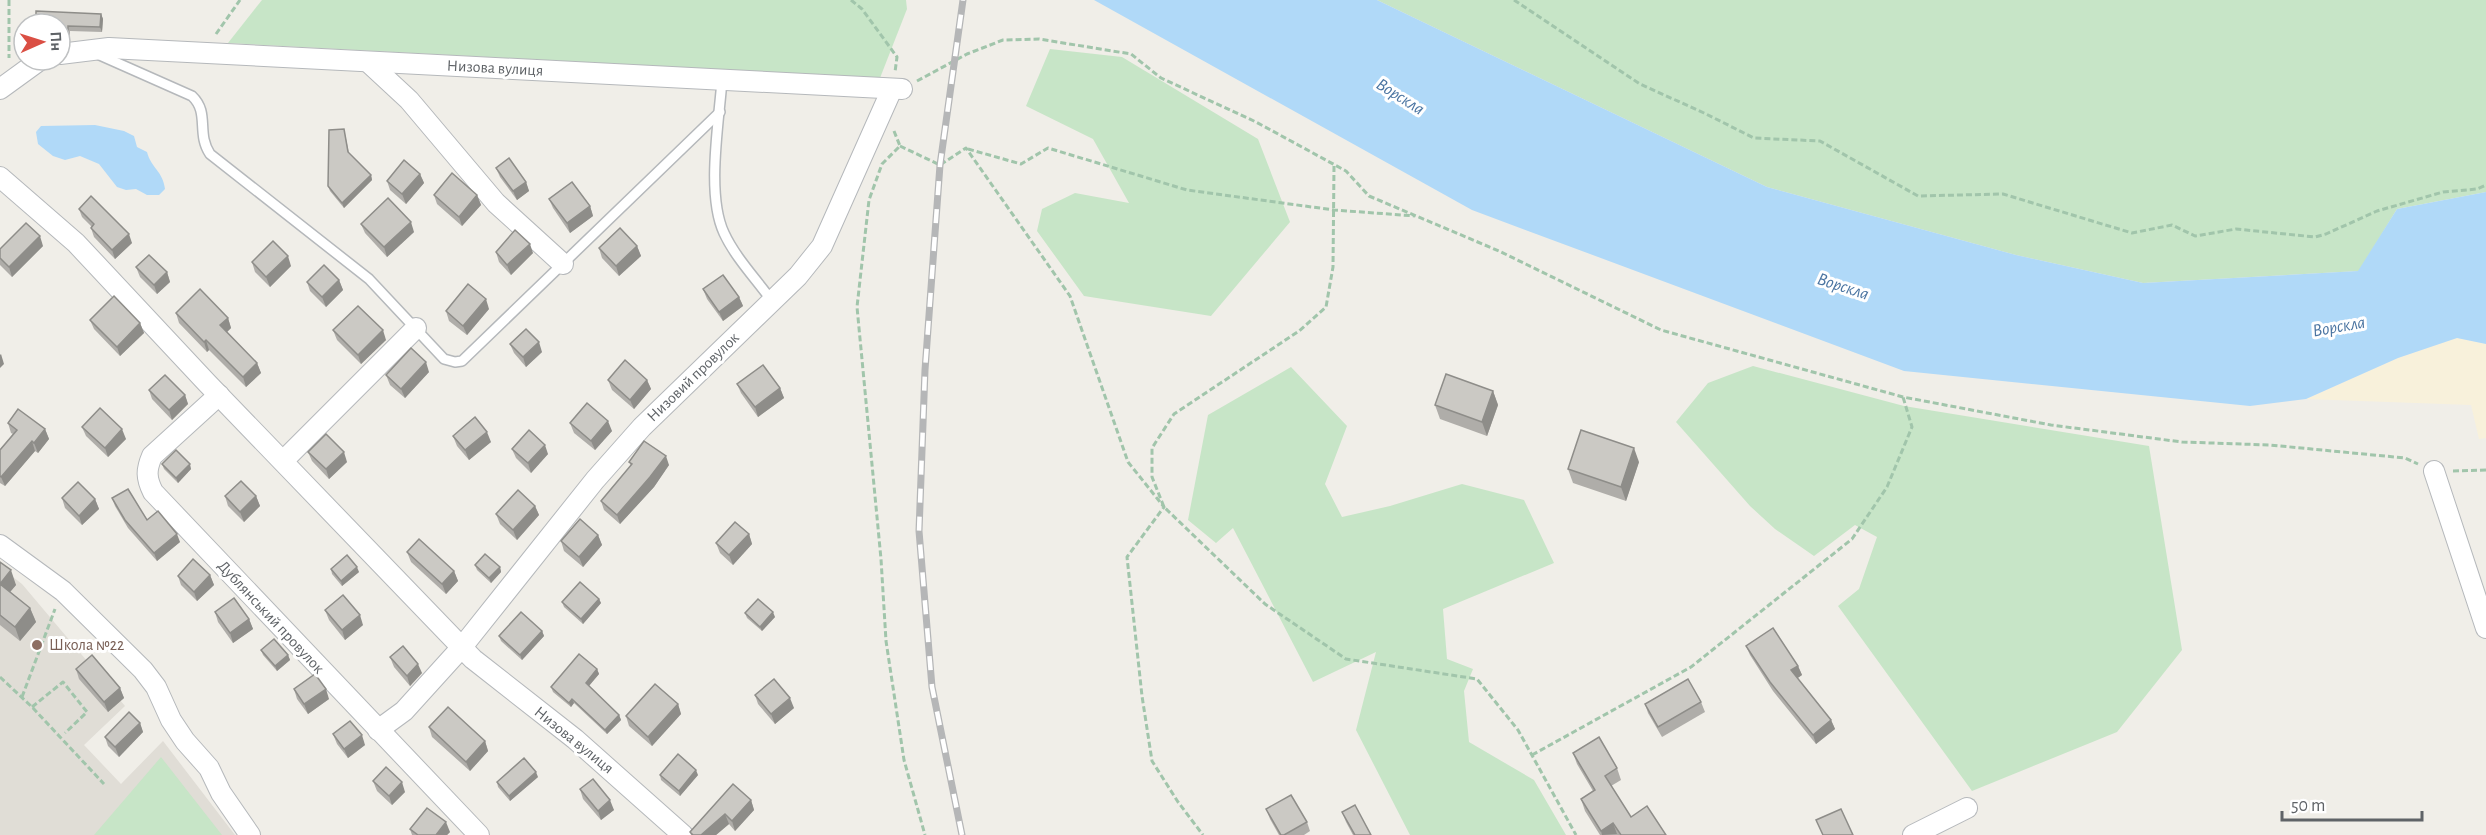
<svg xmlns="http://www.w3.org/2000/svg" width="2486" height="835" viewBox="0 0 2486 835" font-family="'Alegreya Sans',sans-serif">
<style>
.education{fill:#e0ddd6}
.green{fill:#c7e5c7}
.sand{fill:#f8f1db}
.water{fill:#b0d9f8}
.lines{fill:none;stroke-linecap:round;stroke-linejoin:round}
.lane-casing{stroke:#b5b8bb;stroke-width:12}
.street-casing{stroke:#b5b8bb;stroke-width:22}
.path{stroke:#a1c5ab;stroke-width:3;stroke-dasharray:6 3;stroke-linecap:butt}
.lane{stroke:#fff;stroke-width:9}
.street{stroke:#fff;stroke-width:20}
.rail-casing{stroke:#b5b6b7;stroke-width:7}
.rail{stroke:#fff;stroke-width:4.5;stroke-dasharray:14;stroke-linecap:butt}
.wall{fill:#afada9}
.shaded-wall{fill:#8e8d89}
.building{fill:#cbc9c4;stroke:#8e8d89;stroke-width:1.5}
.education-dot{fill:#8d6e63;stroke:#fff;stroke-width:2}
.labels{text-anchor:middle;dominant-baseline:central;stroke-width:6;stroke-linejoin:round;paint-order:stroke}
.street-label{font-size:16px;fill:#5f6367;stroke:#fff}
.education-label{font-size:16px;fill:#785e54;stroke:#fff;text-anchor:start}
.water-label{font-size:18px;font-style:italic;fill:#4a74a1;stroke:#fff}
</style>
<rect width="100%" height="100%" fill="#f0eee8"/>
<polygon class="education" points="0,567 22,584 125,706 84,745 121,784 163,741 235,835 0,835"/>
<g class="green">
<polygon points="262,0 906,0 907,9 880,78 228,43"/>
<polygon points="1377,0 2486,0 2486,192 2397,209 2359,271 2143,283 2016,255 1767,187"/>
<polygon points="1050,49 1122,57 1258,139 1290,222 1211,316 1084,296 1037,231 1042,209 1075,193 1129,203 1093,139 1026,106"/>
<polygon points="1753,366 1904,406 2149,446 2182,650 2117,732 1972,791 1838,606 1859,589 1877,537 1855,525 1814,556 1775,529 1750,506 1676,422 1708,383"/>
<polygon points="1291,367 1347,426 1325,484 1342,517 1390,506 1462,484 1524,500 1554,563 1443,609 1447,659 1473,669 1464,691 1469,742 1534,780 1566,835 1410,835 1356,730 1376,652 1313,682 1233,528 1216,543 1188,520 1208,415"/>
<polygon points="161,757 222,835 94,835"/>
</g>
<polygon class="sand" points="2457,338 2486,344 2486,438 2479,439 2471,405 2306,399 2398,358"/>
<g class="water">
<polygon points="1094,0 1377,0 1767,187 2016,255 2143,283 2358,271 2397,209 2486,192 2486,344 2457,338 2398,358 2306,399 2250,406 1904,371 1472,210"/>
<path d="M95,125L124,131L134,136L137,147L147,152C151,168 163,171 165,189L159,195H147L136,189L126,190L117,187L99,164L80,156L65,160L53,156L38,144L36,132L41,126Z"/>
</g>
<g class="lines">
<defs>
<g id="lane">
<path d="M95,53L192,96C210,113 196,133 210,154L369,279L444,359L455,362L462,361L720,112"/>
<path d="M722,80C719,122 706,195 724,233C735,257 756,279 772,301"/>
</g>
<g id="street">
<polyline points="60,54 109,48 902,89"/>
<polyline points="368,62 409,100 496,203 563,264"/>
<polyline points="0,89 40,60"/>
<polyline points="0,177 76,243 207,383 473,659 575,739 683,835"/>
<path d="M219,395L152,456C146,470 146,478 153,492L479,835"/>
<polyline points="283,461 416,328"/>
<polyline points="2434,471 2486,628"/>
<polyline points="0,545 63,591 143,670 156,687 171,720 185,741 209,768 221,793 250,835"/>
<polyline points="378,730 404,711 462,647 595,480 642,427 798,276 822,246 892,89"/>
<polyline points="1913,835 1967,808"/>
</g>
</defs>
<use href="#lane" class="lane-casing"/>
<use href="#street" class="street-casing"/>
<g class="path">
<polyline points="9,0 9,58"/>
<polyline points="851,0 862,9 897,57 895,72"/>
<polyline points="1514,0 1640,84 1704,113 1754,138 1820,141 1918,196 2003,194 2132,233 2172,225 2195,236 2236,229 2315,237 2326,234 2377,211 2443,192 2477,189 2486,185"/>
<polyline points="216,34 240,0"/>
<polyline points="917,81 967,54 1003,40 1039,39 1131,54 1161,78 1256,122 1346,171 1369,196 1499,251 1661,330 1903,397 2051,425 2182,442 2270,445 2405,458 2418,464"/>
<polyline points="894,131 900,146 882,164 869,200 857,307 881,559 886,641 904,760 925,835"/>
<polyline points="900,146 940,165 966,148 1070,296 1128,462 1164,507 1127,557 1142,696 1152,761 1178,802 1203,835"/>
<polyline points="968,149 1021,164 1048,148 1187,190 1334,210 1415,216"/>
<polyline points="1334,166 1333,267 1326,307 1299,331 1174,414 1152,448 1152,477 1164,507 1265,604 1346,659 1477,679 1518,730 1576,835"/>
<polyline points="2453,471 2486,470"/>
<polyline points="0,677 32,707 104,784"/>
<polyline points="22,697 55,609"/>
<polyline points="32,707 63,682 87,712 65,733"/>
<polyline points="1532,755 1691,667 1852,539 1887,487 1912,427 1903,397"/>
</g>
<use href="#lane" class="lane"/>
<use href="#street" class="street"/>
<defs>
<polyline id="rail" points="962,835 932,687 919,531 925,370 940,165 963,0"/>
</defs>
<use href="#rail" class="rail-casing"/>
<use href="#rail" class="rail"/>
</g>
<g class="wall">
<polygon points="101,14 103,19 102,32 70,31 70,35 60,34 60,24"/>
<polygon points="345,134 349,153 371,175 372,180 344,208 330,191 328,186"/>
<polygon points="496,168 526,182 529,191 517,200 500,177"/>
<polygon points="420,174 424,183 406,204 390,190 387,181"/>
<polygon points="434,195 477,195 481,205 462,226 437,204"/>
<polygon points="549,199 590,206 593,216 570,233 553,208"/>
<polygon points="79,209 132,243 115,259 94,237 91,228 92,227 82,217"/>
<polygon points="361,224 414,232 387,257 365,233"/>
<polygon points="43,246 12,277 0,265 0,249"/>
<polygon points="637,246 641,256 619,276 602,258 599,248"/>
<polygon points="496,252 533,253 511,275 499,262"/>
<polygon points="252,262 291,266 270,287 255,272"/>
<polygon points="136,267 167,272 170,282 157,294 140,277"/>
<polygon points="339,280 343,290 326,307 310,291 307,282"/>
<polygon points="703,289 739,297 743,306 723,321 707,299"/>
<polygon points="489,309 467,335 449,321 446,311"/>
<polygon points="176,313 228,318 231,328 227,332 257,363 261,373 246,387 209,350 207,352 179,323"/>
<polygon points="90,320 140,323 144,333 120,356 94,329"/>
<polygon points="333,330 386,340 361,364 337,340"/>
<polygon points="510,344 542,352 526,367 514,353"/>
<polygon points="429,372 405,398 390,385 386,375"/>
<polygon points="608,380 647,380 651,389 634,409 612,390"/>
<polygon points="737,384 780,388 784,398 758,417 741,393"/>
<polygon points="149,390 185,395 188,404 172,420 152,399"/>
<polygon points="1493,391 1498,405 1487,436 1440,419 1435,405"/>
<polygon points="8,423 45,429 49,439 38,453 35,451 5,486 0,483 0,450 13,434 11,433"/>
<polygon points="570,423 612,431 595,450 574,433"/>
<polygon points="82,427 126,439 108,457 86,436"/>
<polygon points="453,436 491,442 469,460 457,446"/>
<polygon points="512,449 548,454 531,473 516,458"/>
<polygon points="308,452 347,462 329,479 312,461"/>
<polygon points="629,462 669,465 654,487 620,524 604,510 601,501 631,466"/>
<polygon points="1639,462 1626,501 1573,483 1568,469"/>
<polygon points="162,464 191,469 178,483 164,469"/>
<polygon points="225,496 256,496 260,506 244,522 228,506"/>
<polygon points="62,498 95,499 99,509 82,525 65,508"/>
<polygon points="112,498 180,542 157,561 128,528 115,506"/>
<polygon points="535,506 539,515 517,540 500,524 496,514"/>
<polygon points="749,534 752,544 733,565 720,553 716,543"/>
<polygon points="598,535 602,545 583,567 564,551 561,541"/>
<polygon points="407,552 454,571 458,581 446,594 411,562"/>
<polygon points="0,562 16,585 10,592 30,608 36,622 20,641 0,625"/>
<polygon points="475,565 500,567 501,572 491,583 477,570"/>
<polygon points="331,569 359,572 342,586 332,574"/>
<polygon points="210,575 214,585 197,601 181,585 178,576"/>
<polygon points="599,599 601,603 583,624 564,607 562,602"/>
<polygon points="325,610 363,625 345,640 329,620"/>
<polygon points="215,612 249,619 253,629 233,643 218,622"/>
<polygon points="745,613 775,617 762,631 747,618"/>
<polygon points="542,631 544,636 522,660 501,641 499,636"/>
<polygon points="1746,646 1798,666 1802,675 1797,678 1831,720 1835,729 1816,744 1773,691 1750,655"/>
<polygon points="261,650 288,655 290,660 277,671 263,655"/>
<polygon points="390,657 422,673 410,686 394,667"/>
<polygon points="76,669 120,688 124,698 108,712 79,679"/>
<polygon points="597,669 599,674 589,686 619,715 621,720 607,734 574,703 571,707 553,692 551,687"/>
<polygon points="294,689 329,699 308,714 297,699"/>
<polygon points="755,695 794,708 775,724 758,704"/>
<polygon points="1701,702 1705,712 1662,737 1648,713 1645,704"/>
<polygon points="678,704 681,714 652,746 629,726 626,716"/>
<polygon points="140,723 143,732 119,757 108,746 105,737"/>
<polygon points="429,727 485,741 488,751 470,771 432,737"/>
<polygon points="333,734 365,745 348,758 337,744"/>
<polygon points="1573,753 1617,768 1621,780 1611,786 1631,817 1666,835 1600,835 1585,811 1581,799 1593,791 1577,764"/>
<polygon points="660,775 698,775 680,796 661,780"/>
<polygon points="538,777 510,801 498,787 497,782"/>
<polygon points="373,781 405,792 392,805 377,791"/>
<polygon points="580,789 614,810 601,820 583,799"/>
<polygon points="751,800 754,810 735,831 729,824 716,835 691,835 690,832"/>
<polygon points="1266,809 1307,822 1310,831 1304,835 1279,835 1270,819"/>
<polygon points="1342,812 1371,835 1353,835 1346,822"/>
<polygon points="410,829 450,832 447,835 412,835"/>
</g>
<g class="shaded-wall">
<polygon points="101,14 103,19 102,32 100,27"/>
<polygon points="420,174 424,183 406,204 402,194"/>
<polygon points="371,175 372,180 344,208 342,203"/>
<polygon points="526,182 529,191 517,200 513,191"/>
<polygon points="477,195 481,205 462,226 459,217"/>
<polygon points="590,206 593,216 570,233 567,223"/>
<polygon points="411,222 414,232 387,257 384,247"/>
<polygon points="129,234 132,243 115,259 112,250"/>
<polygon points="40,236 43,246 12,277 9,267"/>
<polygon points="530,244 533,253 511,275 507,265"/>
<polygon points="637,246 641,256 619,276 616,266"/>
<polygon points="288,256 291,266 270,287 266,277"/>
<polygon points="167,272 170,282 157,294 154,285"/>
<polygon points="339,280 343,290 326,307 322,297"/>
<polygon points="739,297 743,306 723,321 719,312"/>
<polygon points="486,299 489,309 467,335 463,326"/>
<polygon points="228,318 231,328 224,335 220,325"/>
<polygon points="140,323 144,333 120,356 117,347"/>
<polygon points="383,330 386,340 361,364 358,355"/>
<polygon points="206,340 209,350 207,352 204,342"/>
<polygon points="539,342 542,352 526,367 523,357"/>
<polygon points="1,354 4,364 0,368 0,355"/>
<polygon points="426,362 429,372 405,398 401,389"/>
<polygon points="257,363 261,373 246,387 243,377"/>
<polygon points="647,380 651,389 634,409 630,400"/>
<polygon points="780,388 784,398 758,417 755,407"/>
<polygon points="1493,391 1498,405 1487,436 1482,422"/>
<polygon points="185,395 188,404 172,420 169,410"/>
<polygon points="608,421 612,431 595,450 591,441"/>
<polygon points="45,429 49,439 38,453 34,443"/>
<polygon points="122,429 126,439 108,457 105,448"/>
<polygon points="487,432 491,442 469,460 465,450"/>
<polygon points="32,441 35,451 5,486 1,477"/>
<polygon points="545,445 548,454 531,473 528,463"/>
<polygon points="1634,448 1639,462 1626,501 1621,487"/>
<polygon points="344,452 347,462 329,479 326,469"/>
<polygon points="666,456 669,465 654,487 620,524 617,515"/>
<polygon points="190,464 191,469 178,483 176,478"/>
<polygon points="256,496 260,506 244,522 240,512"/>
<polygon points="95,499 99,509 82,525 79,516"/>
<polygon points="535,506 539,515 517,540 513,530"/>
<polygon points="177,534 180,542 157,561 154,553"/>
<polygon points="749,534 752,544 733,565 729,555"/>
<polygon points="598,535 602,545 583,567 579,557"/>
<polygon points="357,567 359,572 342,586 341,581"/>
<polygon points="500,567 501,572 491,583 489,578"/>
<polygon points="11,570 16,585 5,598 0,584"/>
<polygon points="454,571 458,581 446,594 442,584"/>
<polygon points="210,575 214,585 197,601 194,592"/>
<polygon points="599,599 601,603 583,624 581,619"/>
<polygon points="30,608 36,622 20,641 15,627"/>
<polygon points="773,612 775,617 762,631 760,627"/>
<polygon points="360,615 363,625 345,640 342,630"/>
<polygon points="249,619 253,629 233,643 230,633"/>
<polygon points="542,631 544,636 522,660 520,655"/>
<polygon points="288,655 290,660 277,671 275,666"/>
<polygon points="418,664 422,673 410,686 407,676"/>
<polygon points="1798,666 1802,675 1795,680 1791,670"/>
<polygon points="597,669 599,674 587,688 586,683"/>
<polygon points="120,688 124,698 108,712 104,702"/>
<polygon points="326,689 329,699 308,714 304,704"/>
<polygon points="790,698 794,708 775,724 771,714"/>
<polygon points="572,699 574,703 571,707 569,703"/>
<polygon points="678,704 681,714 652,746 648,737"/>
<polygon points="619,715 621,720 607,734 605,730"/>
<polygon points="1831,720 1835,729 1816,744 1813,735"/>
<polygon points="140,723 143,732 119,757 115,747"/>
<polygon points="362,735 365,745 348,758 344,749"/>
<polygon points="485,741 488,751 470,771 466,762"/>
<polygon points="696,770 698,775 680,796 679,791"/>
<polygon points="536,772 538,777 510,801 509,796"/>
<polygon points="402,782 405,792 392,805 389,796"/>
<polygon points="610,800 614,810 601,820 598,811"/>
<polygon points="751,800 754,810 735,831 732,821"/>
<polygon points="725,814 729,824 716,835 701,835"/>
<polygon points="446,822 450,832 447,835 436,835"/>
<polygon points="1613,823 1617,834 1602,835 1601,831"/>
</g>
<g class="building">
<polygon points="36,11 101,14 100,27 68,26 68,30 60,30 60,24 36,24"/>
<polygon points="344,129 348,152 371,175 342,203 328,186 329,130"/>
<polygon points="509,158 526,182 513,191 496,168"/>
<polygon points="404,160 420,174 402,194 387,181"/>
<polygon points="452,173 477,195 459,217 434,195"/>
<polygon points="572,182 590,206 567,223 549,199"/>
<polygon points="91,196 129,234 112,250 91,228 94,224 79,209"/>
<polygon points="388,198 411,222 384,247 361,224"/>
<polygon points="26,223 40,236 9,267 0,258 0,249"/>
<polygon points="620,228 637,246 616,266 599,248"/>
<polygon points="515,230 530,244 507,265 496,252"/>
<polygon points="273,241 288,256 266,277 252,262"/>
<polygon points="149,255 167,272 154,285 136,267"/>
<polygon points="324,265 339,280 322,297 307,282"/>
<polygon points="723,275 739,297 719,312 703,289"/>
<polygon points="468,284 486,299 463,326 446,311"/>
<polygon points="200,289 228,318 220,325 257,363 243,377 206,340 204,342 176,313"/>
<polygon points="114,296 140,323 117,347 90,320"/>
<polygon points="358,306 383,330 358,355 333,330"/>
<polygon points="526,329 539,342 523,357 510,344"/>
<polygon points="411,348 426,362 401,389 386,375"/>
<polygon points="625,360 647,380 630,400 608,380"/>
<polygon points="763,365 780,388 755,407 737,384"/>
<polygon points="1446,374 1493,391 1482,422 1435,405"/>
<polygon points="165,375 185,395 169,410 149,390"/>
<polygon points="587,403 608,421 591,441 570,423"/>
<polygon points="100,408 122,429 105,448 82,427"/>
<polygon points="18,409 45,429 34,443 32,441 1,477 0,476 0,450 17,430 8,423"/>
<polygon points="475,417 487,432 465,450 453,436"/>
<polygon points="529,430 545,445 528,463 512,449"/>
<polygon points="1581,430 1634,448 1621,487 1568,469"/>
<polygon points="326,434 344,452 326,469 308,452"/>
<polygon points="644,441 666,456 650,477 617,515 601,501 632,464 629,462"/>
<polygon points="176,450 190,464 176,478 162,464"/>
<polygon points="241,481 256,496 240,512 225,496"/>
<polygon points="78,482 95,499 79,516 62,498"/>
<polygon points="128,489 147,520 158,511 177,534 154,553 125,520 112,498"/>
<polygon points="518,490 535,506 513,530 496,514"/>
<polygon points="580,519 598,535 579,557 561,541"/>
<polygon points="735,522 749,534 729,555 716,543"/>
<polygon points="419,539 454,571 442,584 407,552"/>
<polygon points="485,554 500,567 489,578 475,565"/>
<polygon points="347,555 357,567 341,581 331,569"/>
<polygon points="193,559 210,575 194,592 178,576"/>
<polygon points="0,562 11,570 0,584 30,608 15,627 0,615"/>
<polygon points="580,582 599,599 581,619 562,602"/>
<polygon points="343,595 360,615 342,630 325,610"/>
<polygon points="234,598 249,619 230,633 215,612"/>
<polygon points="758,599 773,612 760,627 745,613"/>
<polygon points="521,612 542,631 520,655 499,636"/>
<polygon points="1773,628 1798,666 1791,670 1831,720 1813,735 1770,682 1746,646"/>
<polygon points="274,639 288,655 275,666 261,650"/>
<polygon points="403,646 418,664 407,676 390,657"/>
<polygon points="579,654 597,669 586,683 619,715 605,730 572,699 569,703 551,687"/>
<polygon points="92,655 120,688 104,702 76,669"/>
<polygon points="315,674 326,689 304,704 294,689"/>
<polygon points="774,679 790,698 771,714 755,695"/>
<polygon points="1688,679 1701,702 1658,727 1645,704"/>
<polygon points="655,684 678,704 648,737 626,716"/>
<polygon points="448,707 485,741 466,762 429,727"/>
<polygon points="129,712 140,723 115,747 105,737"/>
<polygon points="350,721 362,735 344,749 333,734"/>
<polygon points="1599,737 1617,768 1605,776 1631,817 1647,806 1666,835 1621,835 1613,823 1601,831 1581,799 1595,790 1573,753"/>
<polygon points="678,754 696,770 679,791 660,775"/>
<polygon points="524,758 536,772 509,796 497,782"/>
<polygon points="386,767 402,782 389,796 373,781"/>
<polygon points="593,779 610,800 598,811 580,789"/>
<polygon points="733,784 751,800 732,821 725,814 701,835 693,835 690,832"/>
<polygon points="1291,795 1307,822 1284,835 1281,835 1266,809"/>
<polygon points="1355,805 1371,835 1355,835 1342,812"/>
<polygon points="427,808 446,822 436,835 418,835 410,829"/>
<polygon points="1841,809 1853,835 1823,835 1816,820"/>
</g>
<circle class="education-dot" cx="37" cy="645" r="6"/>
<g class="labels">
<g class="street-label">
<text transform="translate(495 68) rotate(3)">Низова вулиця</text>
<text transform="translate(693 377) rotate(-44)">Низовий провулок</text>
<text transform="translate(271 617) rotate(47)">Дублянський провулок</text>
<text transform="translate(574 740) rotate(39)">Низова вулиця</text>
</g>
<g class="education-label">
<text x="49" y="645">Школа №22</text>
</g>
<g class="water-label">
<text transform="translate(1400 97) rotate(32)">Ворскла</text>
<text transform="translate(1843 287) rotate(18)">Ворскла</text>
<text transform="translate(2339 327) rotate(-10)">Ворскла</text>
</g>
</g>
<g transform="translate(42 42) rotate(87)"><circle r="28" fill="#ffffff" stroke="#bfc1c2" stroke-width="1.5"/>
<path d="M0-4.5L10 22L0 15L-10 22Z" fill="#da4f44"/>
<text y="-9" font-size="16" font-weight="bold" text-anchor="middle" fill="#5f6367">Пн</text>
</g>
<path d="M2282 811v9h140v-9" fill="none" stroke="#5f6367" stroke-width="3"/>
<text x="2291" y="811" font-size="18" fill="#5f6367" stroke="#ffffff" stroke-width="4.5" paint-order="stroke">50 m</text>
</svg>
